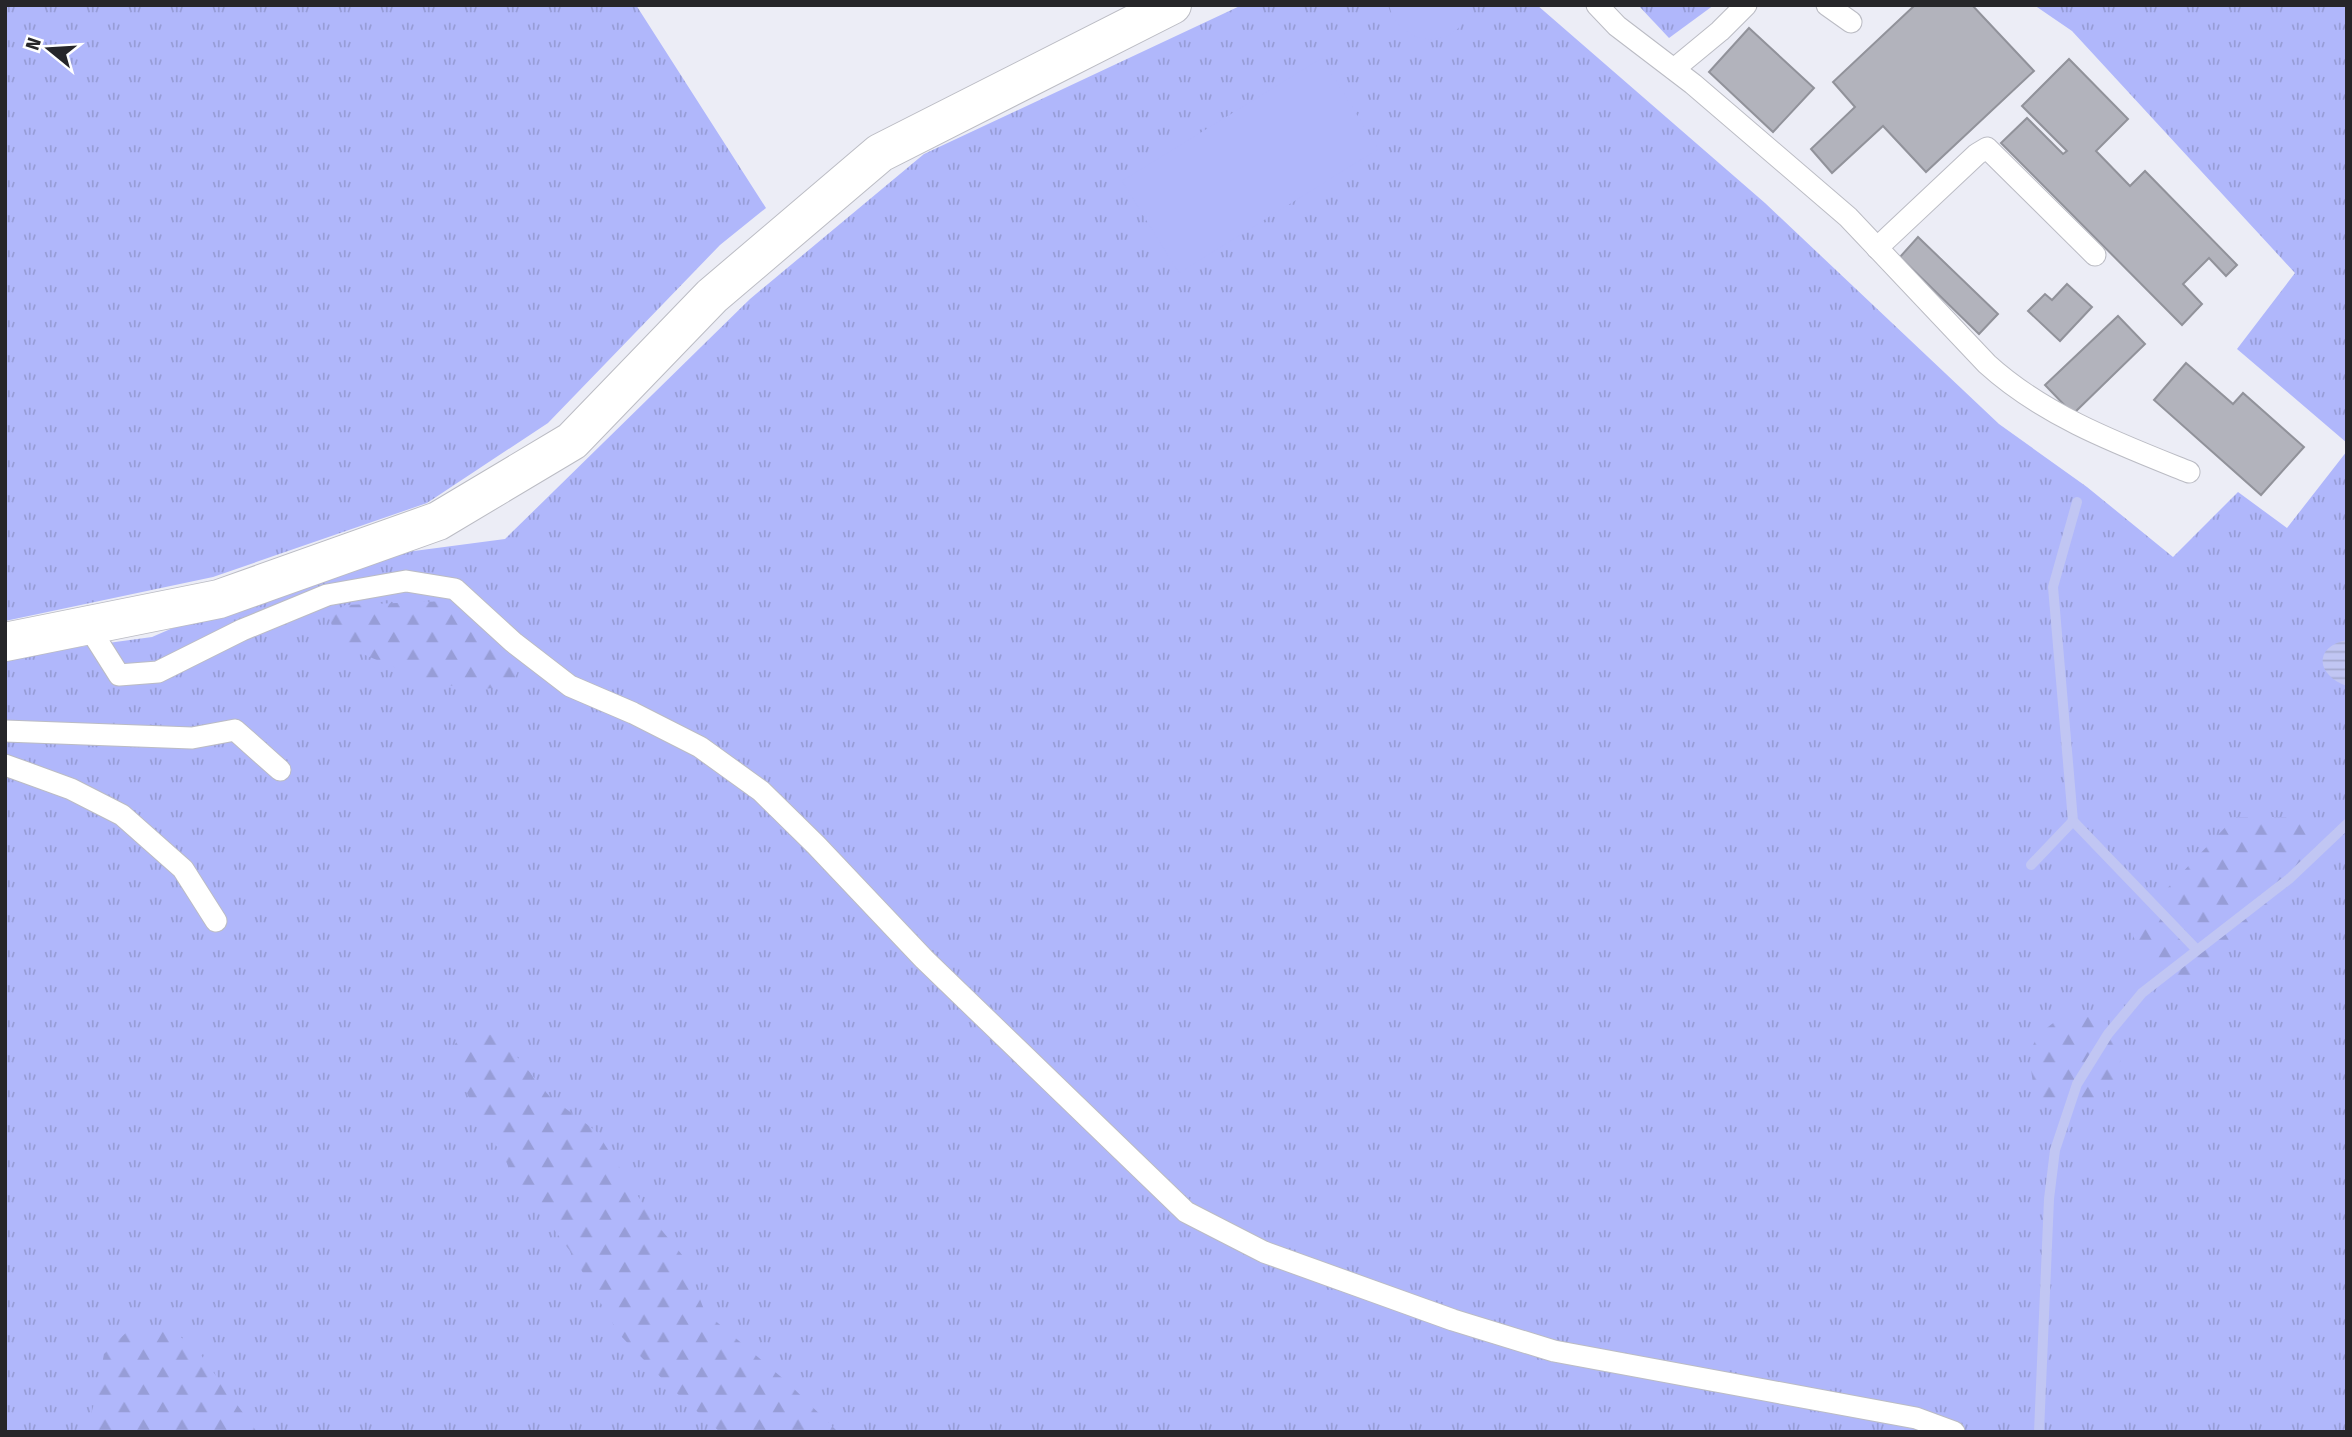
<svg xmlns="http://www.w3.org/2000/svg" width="2352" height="1437" viewBox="0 0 2352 1437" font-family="'Fira Sans Condensed',sans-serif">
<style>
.grass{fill:url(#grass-tufts)}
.forest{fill:url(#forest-firs)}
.pitch{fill:#b0b7fb}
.water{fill:url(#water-rules)}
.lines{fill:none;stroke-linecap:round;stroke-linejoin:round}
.stream{stroke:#c1c6f3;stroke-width:10}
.building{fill:#b2b3bc;stroke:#91929a;stroke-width:2}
.lane-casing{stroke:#bbbcc4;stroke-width:23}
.street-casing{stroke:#bbbcc4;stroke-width:40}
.lane{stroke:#fff;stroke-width:21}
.street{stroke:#fff;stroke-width:38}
</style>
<defs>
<pattern id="grass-tufts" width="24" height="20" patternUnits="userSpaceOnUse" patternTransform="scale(1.75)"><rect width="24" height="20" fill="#b0b7fb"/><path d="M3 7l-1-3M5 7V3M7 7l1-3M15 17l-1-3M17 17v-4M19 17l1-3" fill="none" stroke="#979dd7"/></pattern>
<pattern id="forest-firs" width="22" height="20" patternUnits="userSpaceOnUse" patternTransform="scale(1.75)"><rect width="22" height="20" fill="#b0b7fb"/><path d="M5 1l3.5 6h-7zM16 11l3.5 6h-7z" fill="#979dd7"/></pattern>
<pattern id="water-rules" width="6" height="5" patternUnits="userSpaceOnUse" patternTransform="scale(1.75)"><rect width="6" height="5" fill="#c1c6f3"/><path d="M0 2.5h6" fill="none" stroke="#a6aad0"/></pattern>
</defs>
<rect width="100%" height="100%" fill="#ecedf6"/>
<g class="grass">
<polygon points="5,5 636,5 766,208 720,245 548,423 427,503 213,577 5,621"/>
<polygon points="1242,5 1537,5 1765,203 1999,424 2087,487 2173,557 2238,492 2287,528 2347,451 2347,1432 5,1432 5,657 152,637 323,563 505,539 750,299 924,154"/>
<polygon points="1638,5 1714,5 1669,38"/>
<polygon points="2034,5 2347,5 2347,443 2237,349 2295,273 2072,31"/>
</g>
<g class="forest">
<path d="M449,601L518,671L513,682C506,684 499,687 492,688C447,695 379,660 337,643L330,619L345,605Z"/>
<polygon points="2235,817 2297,817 2312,830 2320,871 2268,921 2183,982 2152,969 2133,936 2138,919"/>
<path d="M2066,1015C2076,1016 2094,1016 2103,1021C2132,1038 2123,1083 2096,1097C2083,1103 2062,1104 2048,1108L2036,1101C2029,1055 2021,1041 2066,1015Z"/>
<polygon points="466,1031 500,1036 550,1097 596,1131 654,1221 683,1256 705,1312 787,1382 838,1432 720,1432 671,1388 619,1334 570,1251 518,1181 473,1108 450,1050"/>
<polygon points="134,1325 167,1326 198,1351 257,1432 86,1432 95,1400 104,1354"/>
</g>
<g class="pitch">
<path d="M1389,5H1469C1463,51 1399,50 1389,5Z"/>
<polygon points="1322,58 1378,149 1179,273 1122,181"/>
</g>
<path class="water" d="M2347,640V686C2317,676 2312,647 2347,640Z"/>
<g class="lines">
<g class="stream">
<polyline points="2077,502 2053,587 2073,821 2197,950"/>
<polyline points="2031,865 2073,821"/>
<polyline points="2039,1432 2049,1199 2055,1150 2077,1084 2108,1034 2142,993 2289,879 2347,824"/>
</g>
</g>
<g class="building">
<polygon points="1915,5 1972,5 2034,71 1926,172 1883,126 1832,173 1811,149 1855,107 1833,82"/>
<polygon points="1749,28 1814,88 1773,132 1709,72"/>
<polygon points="2069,59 2128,119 2096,151 2130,186 2145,171 2237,265 2226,276 2209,258 2183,284 2202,304 2182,325 2001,143 2027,118 2063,154 2067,151 2022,106"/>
<polygon points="1918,237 1998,314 1979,334 1900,257"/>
<polygon points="2067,284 2092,307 2060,341 2028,311 2045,294 2052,300"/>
<polygon points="2118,316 2145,344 2073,414 2045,385"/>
<polygon points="2186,363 2233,404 2243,393 2304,447 2261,495 2154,400"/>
</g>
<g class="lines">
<defs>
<g id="lane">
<path d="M1597,5L1617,26L1693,84L1848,217L1987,364C2044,416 2119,444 2189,472"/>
<polyline points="1827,5 1851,22"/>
<polyline points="1674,69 1720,31 1746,5"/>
<polyline points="1877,248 1977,154 1987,148 2095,255"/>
<polyline points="88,626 119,675 158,672 242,630 327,595 406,581 455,589 513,642 570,686 633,713 700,747 761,791 816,845 924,959 1186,1212 1264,1252 1453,1320 1554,1351 1916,1418 1954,1432"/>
<polyline points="5,731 192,738 235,730 280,770"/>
<polyline points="5,765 71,789 122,815 183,869 216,921"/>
</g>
<polyline id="street" points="5,642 219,599 438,521 572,441 712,296 880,153 1172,5"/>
</defs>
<use href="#lane" class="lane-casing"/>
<use href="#street" class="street-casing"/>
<use href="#lane" class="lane"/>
<use href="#street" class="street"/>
</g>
<rect width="2352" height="1437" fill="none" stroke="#262629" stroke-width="14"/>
<g transform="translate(49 49) rotate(288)" stroke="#ffffff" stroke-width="5" paint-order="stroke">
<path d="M0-5L12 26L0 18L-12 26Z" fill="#262629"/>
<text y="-10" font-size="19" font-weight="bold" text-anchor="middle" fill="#262629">N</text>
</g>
</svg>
